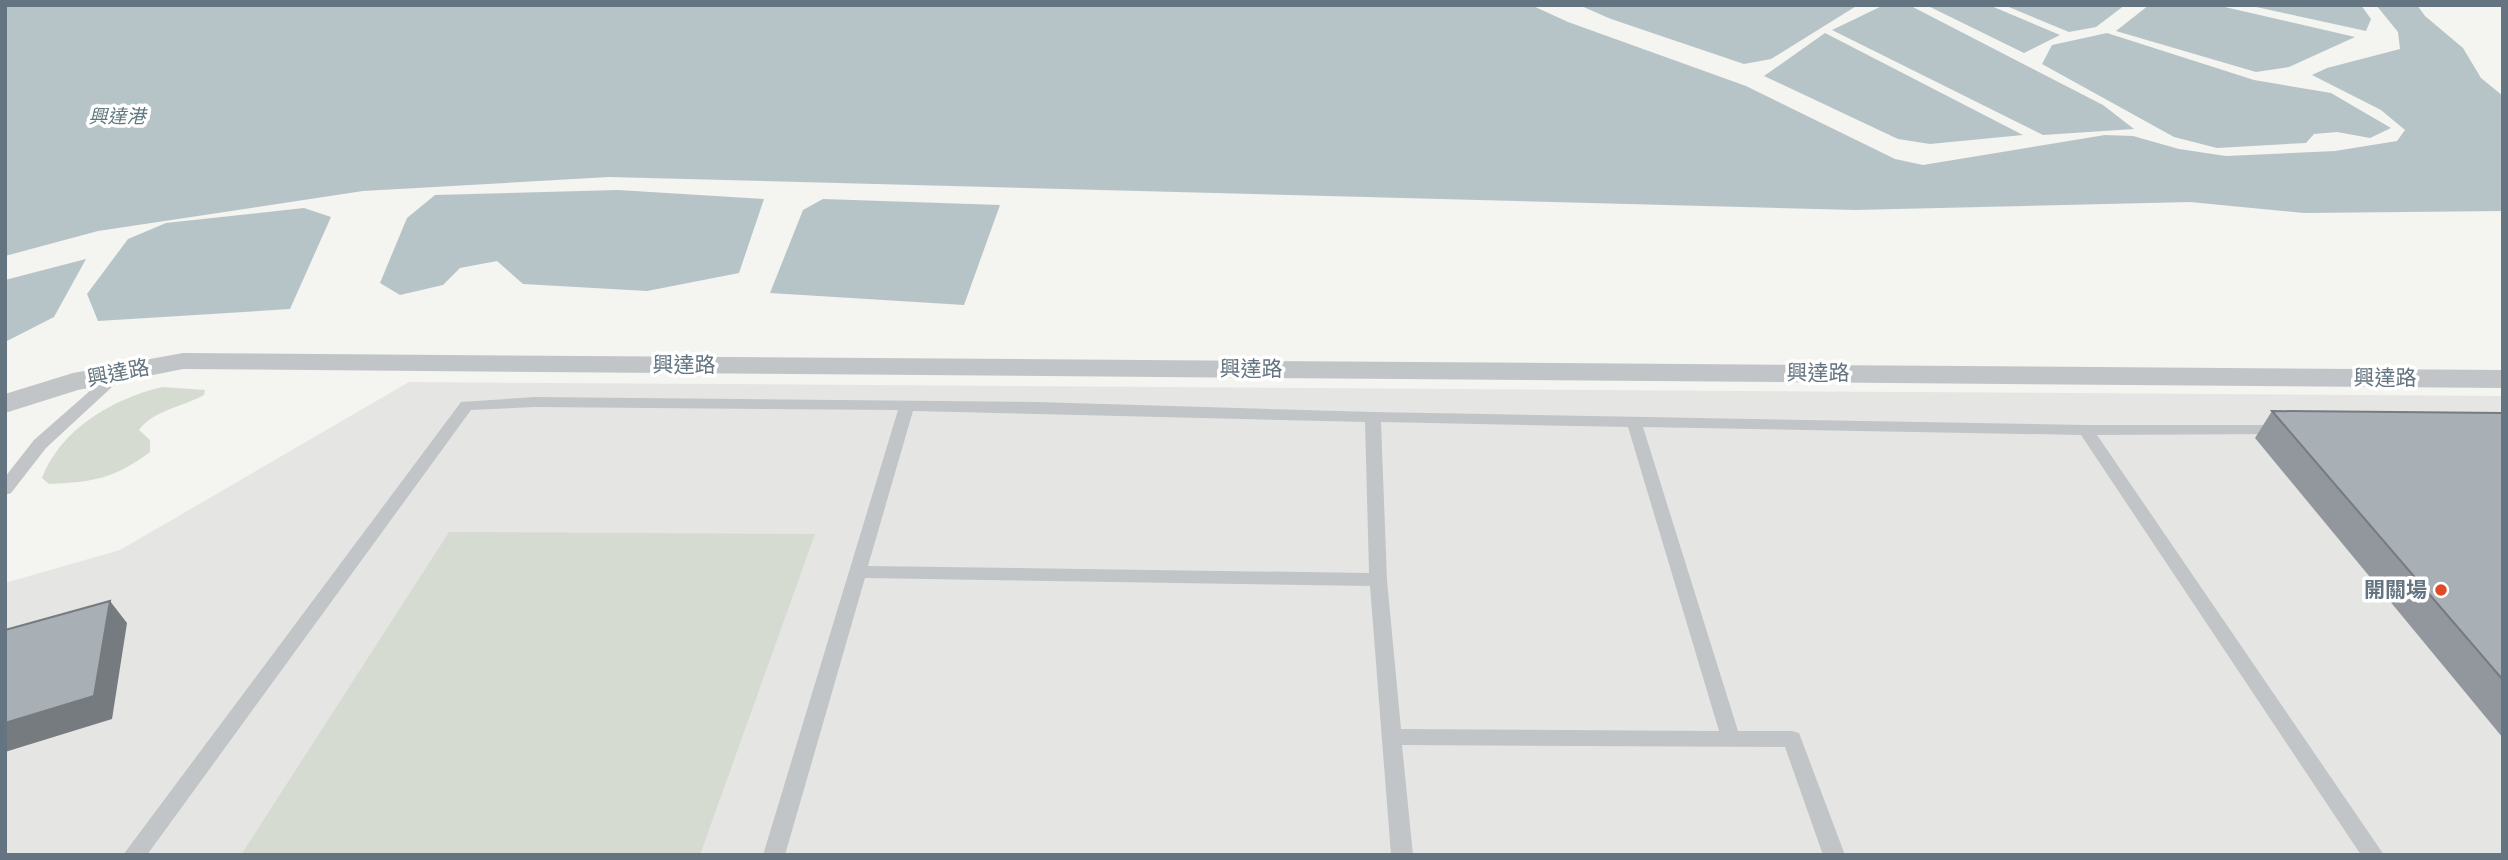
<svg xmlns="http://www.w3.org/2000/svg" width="2508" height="860" viewBox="0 0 2508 860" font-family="'DM Sans','Noto Sans TC',sans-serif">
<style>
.built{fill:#e5e6e4}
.green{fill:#d5dbd1}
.water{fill:#b7c4c7}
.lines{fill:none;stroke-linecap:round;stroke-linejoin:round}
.lane{fill:#c2c5c8;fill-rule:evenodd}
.street{fill:#c2c5c8;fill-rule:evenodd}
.wall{fill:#91979c}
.shaded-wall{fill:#767b7f}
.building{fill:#a9b0b5;stroke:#767b7f;stroke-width:2}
.poi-dot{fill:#e04b25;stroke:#fff;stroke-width:2.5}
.labels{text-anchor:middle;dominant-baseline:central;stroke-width:7;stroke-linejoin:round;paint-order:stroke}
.far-water-label{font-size:19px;font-style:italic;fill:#5f777f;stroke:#fff}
.street-label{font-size:21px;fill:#647581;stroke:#fff}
.poi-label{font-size:21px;font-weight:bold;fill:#647581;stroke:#fff;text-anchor:end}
</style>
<rect width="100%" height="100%" fill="#f4f4f0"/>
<polygon class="built" points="409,382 2503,396 2503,855 5,855 5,583 120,550"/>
<g class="green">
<path d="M162,387L205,390L204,395C184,406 152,411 139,430L150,440V452C114,479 93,482 49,484L42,478C61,429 112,399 162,387Z"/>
<polygon points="449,532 815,534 700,855 241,855"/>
</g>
<g class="water">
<polygon points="5,5 1531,5 1568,22 1746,86 1895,159 1923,165 2105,135 2133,136 2179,149 2226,156 2335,151 2397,141 2405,130 2381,110 2312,75 2327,68 2400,49 2398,32 2376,5 2417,5 2425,16 2463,48 2481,78 2503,96 2503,211 2304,213 2190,202 1855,210 609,177 363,191 98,231 5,256"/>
<polygon points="1579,5 1858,5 1771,59 1744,64 1611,19"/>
<polygon points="1884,5 1909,5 2103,105 2134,129 2043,135 1832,30"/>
<polygon points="1926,5 1989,5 2060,35 2024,53"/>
<polygon points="2004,5 2125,5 2096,27 2069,32"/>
<polygon points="2149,5 2216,5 2355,37 2289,67 2256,72 2116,31"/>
<polygon points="2247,5 2361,5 2371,19 2366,31"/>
<polygon points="1825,33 2023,135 1930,144 1898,139 1764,76"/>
<polygon points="2107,33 2254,80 2331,93 2391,128 2370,138 2337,132 2314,134 2306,143 2217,148 2174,137 2042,64 2052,45"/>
<polygon points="618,190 764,199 739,273 647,291 523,284 497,261 460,268 443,285 400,295 380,283 407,218 435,195"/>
<polygon points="823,199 1000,205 964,305 770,293 803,210"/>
<polygon points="304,208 331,217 290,309 98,321 87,294 128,239 166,223"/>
<polygon points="86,259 54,317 5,342 5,280"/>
</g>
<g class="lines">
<g class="lane">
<polygon points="121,366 128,371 126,374 46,448 11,493 5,495 5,477 34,440 116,368"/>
<path d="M535,397L1037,402L1373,412L2086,425H2281L2287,426L2289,430L2287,434L2097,435L2384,855H2361L2081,435L1643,427L1738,731H1792L1799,733L1845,855H1823L1785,747L1402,745L1413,855H1391L1370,586L865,578L785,855H763L898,410L535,407L471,410L147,855H123L461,402ZM913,411L1365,422L1369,573L868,566ZM1381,422L1628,427L1719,731L1401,729L1387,580Z"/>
</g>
<polygon class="street" points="183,353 2503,370 2503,388 183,369 78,390 5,413 5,394 73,373"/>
</g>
<polygon class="wall" points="2272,411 2503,413 2503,738 2255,438"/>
<polygon class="shaded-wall" points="110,601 127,623 112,719 5,752 5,723"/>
<g class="building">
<polygon points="2272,411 2503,413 2503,680"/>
<polygon points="110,601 94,696 5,723 5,630"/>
</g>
<circle class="poi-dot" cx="2441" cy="590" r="7"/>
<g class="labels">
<g class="far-water-label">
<text x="117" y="116">興達港</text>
</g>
<g class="street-label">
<text x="684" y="365">興達路</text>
<text x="1251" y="369">興達路</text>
<text transform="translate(118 373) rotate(-11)">興達路</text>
<text x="1818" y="373">興達路</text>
<text x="2385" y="378">興達路</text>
</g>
<g class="poi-label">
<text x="2427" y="590">開關場</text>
</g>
</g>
<rect width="2508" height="860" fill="none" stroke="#647581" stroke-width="14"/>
</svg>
